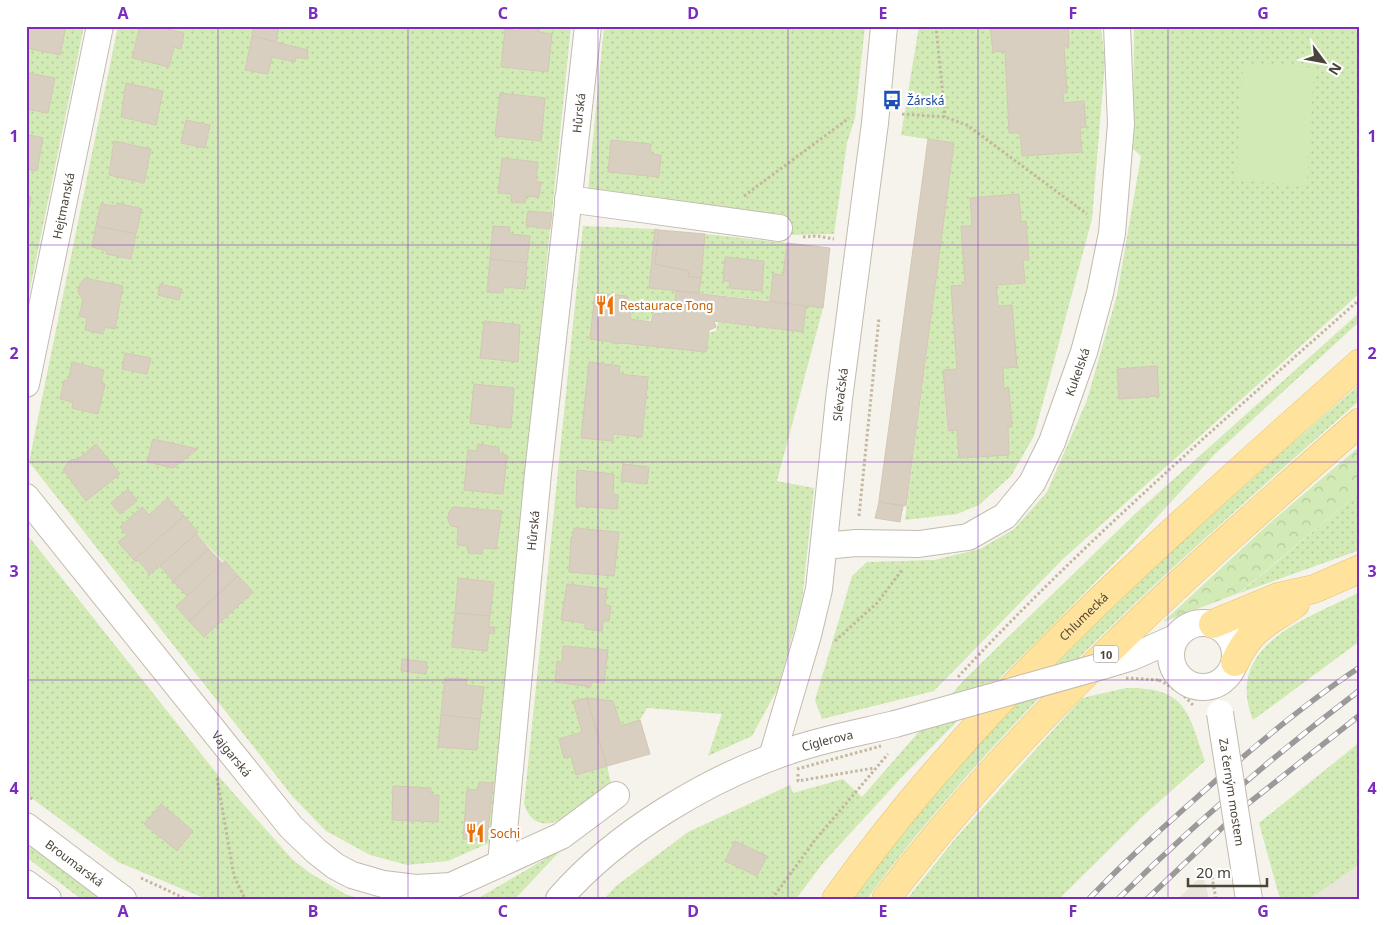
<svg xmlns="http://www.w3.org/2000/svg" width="1386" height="925" viewBox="0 0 1386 925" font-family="'Noto Sans',sans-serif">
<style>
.residential{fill:#eae5da}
.grass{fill:url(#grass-dots);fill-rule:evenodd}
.forest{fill:url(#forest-crowns)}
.park{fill:#d2eab5}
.building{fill:#d8cfc1;stroke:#d3c7b4}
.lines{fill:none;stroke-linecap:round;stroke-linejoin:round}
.minor-casing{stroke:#c2bbae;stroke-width:28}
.major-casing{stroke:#e6c16a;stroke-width:29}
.path{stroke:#c4b79f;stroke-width:3;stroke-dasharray:2.5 2.5;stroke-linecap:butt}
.minor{stroke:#fff;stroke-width:26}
.major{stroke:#ffe39c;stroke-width:28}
.rail-casing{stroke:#9a9a9a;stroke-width:5.5}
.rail{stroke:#fff;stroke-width:4;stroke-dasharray:11;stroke-linecap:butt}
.minor-bridge-casing{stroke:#c2bbae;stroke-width:28;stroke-linecap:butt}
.path-bridge{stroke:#c4b79f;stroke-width:3;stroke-dasharray:2.5 2.5;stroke-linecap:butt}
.minor-bridge{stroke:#fff;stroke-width:26}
.grid{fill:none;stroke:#7b2cbf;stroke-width:1;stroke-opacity:0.55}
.labels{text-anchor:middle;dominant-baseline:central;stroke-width:4.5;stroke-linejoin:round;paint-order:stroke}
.shield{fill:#fff;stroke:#817c74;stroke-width:1}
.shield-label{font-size:11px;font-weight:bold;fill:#4b4439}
.transit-label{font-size:12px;fill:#164399;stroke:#fff;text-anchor:start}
.street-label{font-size:12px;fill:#4b4439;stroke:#fff}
.food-label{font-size:12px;fill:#c56008;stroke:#fff;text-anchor:start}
.neatline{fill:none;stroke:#7b2cbf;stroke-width:2}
.grid-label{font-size:16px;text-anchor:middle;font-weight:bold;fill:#7b2cbf}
</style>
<defs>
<pattern id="grass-dots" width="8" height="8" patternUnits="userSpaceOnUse" patternTransform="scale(1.25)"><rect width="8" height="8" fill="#d2eab5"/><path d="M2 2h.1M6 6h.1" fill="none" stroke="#b6ca9c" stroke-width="1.8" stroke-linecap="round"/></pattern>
<pattern id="forest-crowns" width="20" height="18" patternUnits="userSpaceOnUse" patternTransform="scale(1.25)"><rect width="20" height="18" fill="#d2eab5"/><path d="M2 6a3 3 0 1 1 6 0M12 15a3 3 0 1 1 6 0" fill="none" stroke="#b6ca9c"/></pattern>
</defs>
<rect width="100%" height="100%" fill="#f6f3ec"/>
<g class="residential">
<polygon points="1360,864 1360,899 1310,899"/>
<polygon points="1203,874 1209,899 1178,899"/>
</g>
<g class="grass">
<polygon points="66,26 84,26 26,308 26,222 31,197 26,196 26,169 37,171 43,138 26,134 26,109 48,113 55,79 28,73 26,79 26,48 59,55"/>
<path d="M118,26H140L132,58L169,67L174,47L181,49L184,33L156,26H254L245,69L268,74L272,57L295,62L296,57L307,59L308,50L275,43L279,26H519L518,31L505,29L501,67L547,72L552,34L539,32L540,27L538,26H571L552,213L528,211L526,226L550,229L489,843L448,861L407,865L370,855L326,831L293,797L29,462ZM126,83L163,91L156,125L121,117ZM500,93L545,98L540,141L495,136ZM186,120L210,125L205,148L181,143ZM114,141L151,149L144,183L109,175ZM502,158L538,162L536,182H541L539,197L526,196L525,203L511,202V194L498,192ZM117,203L142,209L131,259L106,254L107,251L92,247L101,204L116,206ZM494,226L509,227V234L530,237L525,289L504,287L503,293L487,291ZM86,278L123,286L115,329L105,327L103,334L85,330L87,318L79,316L83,300L78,292L80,284ZM161,284L182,289L179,300L158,295ZM484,321L520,325L518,361L481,358ZM125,353L151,358L147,374L122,369ZM72,362L104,370L101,384H104L98,414L72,408L73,402L60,399L64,380L68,381ZM474,384L514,388L511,427L470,423ZM153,439L197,449V450L173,468L147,462ZM96,444L120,474L86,501L63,470L70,460L78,459ZM479,444L499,447V454L507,455L503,494L464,490L468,451H477ZM128,489L137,501L120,514L111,503ZM168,498L198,532L196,534L253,592L204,637L176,606L187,596L160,566L147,576L148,572L138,560L136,562L119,542L127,535L120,527L142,508L149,515ZM453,509L502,512L496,549L483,548L482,554L468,553V546L457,545L458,527L452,526L448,520L449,513ZM458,578L494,582L489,627H494V634L489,633L487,651L452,647ZM445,678L466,679V685L484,687L476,750L438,746ZM479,782L493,783L487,841L463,839L467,789L478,790ZM393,786L431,788V795H439L437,822L392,820Z"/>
<path d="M604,26H865L855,118L847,143L834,234L789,235L588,191ZM612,140L651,144L650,154L661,155L659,177L608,172Z"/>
<path d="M919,26H990L993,52L1005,51L1009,133H1020L1022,156L1082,152L1080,128L1086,127L1084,101L1064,103L1063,93H1067L1064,46L1069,45L1068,26H1101L1105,62L1092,219L1034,436L1011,476L979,505L957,514L905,520L954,143L901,135ZM1019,194L1021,222H1026L1029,259L1023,260L1025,283L996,285L998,306L1012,305L1016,367L1003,368L1004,389H1009L1012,426L1008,427L1009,455L959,458L957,430L947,431L943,370L957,369L952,286L965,285L962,226H972L970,198Z"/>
<path d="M1134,26H1360V293L1063,559L934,691L822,719L815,700L852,576L867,562L934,560L980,549L1014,529L1047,492L1087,400L1117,295L1141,156L1133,149ZM1157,366L1158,396L1119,399L1117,369Z"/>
<path d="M583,226L655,229L649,288L676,291L674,308L667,307L662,312L653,313L649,321L630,319L632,303L626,302V296L595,293L591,339L613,342L615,344L622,343L706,352L708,333L716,331L718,322L802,332L806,306L823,308L777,481L814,488L802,601L778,688L752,736L708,756L722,714L647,708L640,720L621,726L613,701L588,698L573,701L582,732L559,739L564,758L571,756L577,775L607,766L611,783C591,800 539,851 524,804ZM589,362L620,366L619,374L648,377L642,437L613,434L612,441L582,438ZM623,464L649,467L647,484L621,481ZM577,470L614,474L613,494L618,495L617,509L576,506ZM574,528L619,532L614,576L570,572L571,537H573ZM567,584L606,589L605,605L611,606L603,621L601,631L585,629V623L562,620ZM563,646L608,650L604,683L591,682L590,686L555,682L557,661H562Z"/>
<path d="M705,234L787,243L783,275L773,274L770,301L699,293ZM725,257L764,261L762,291L729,288L730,281L723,280Z"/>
<path d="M1360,312V321L1214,455L1127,550L900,779L823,863L796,899H604L616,886L688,832L790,785L793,793L843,779L862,797L964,680L1137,512ZM735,841L766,856L757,876L726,861Z"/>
<path d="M1360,384V400C1185,555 1006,711 867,899H850C881,861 910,821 943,784C1070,639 1215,510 1360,384Z"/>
<polygon points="1360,492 1360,550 1240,593"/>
<path d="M26,533L221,779L292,859L310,873L345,894L361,899H206L118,862L26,794ZM161,804L193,831L177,851L144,824Z"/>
<path d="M1360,592V641L1253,720C1223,644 1307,619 1360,592Z"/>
<path d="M1126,688C1186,687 1188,711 1205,761L1143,816L1059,899H907L954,840L1082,698Z"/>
<polygon points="1360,742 1360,864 1310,899 1280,899 1259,823"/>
<polygon points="26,842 102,899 81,899 26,857"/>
<polygon points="562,849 515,899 477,899"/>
</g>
<polygon class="forest" points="1360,446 1360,492 1239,593 1163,622 1272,521"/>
<polygon class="park" points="1243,63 1314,68 1307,185 1236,181"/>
<g class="building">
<polygon points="26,26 66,26 60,55 26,48"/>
<polygon points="140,26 156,26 184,33 181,49 174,47 169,67 132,58"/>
<polygon points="254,26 279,26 276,42 252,36"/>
<polygon points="519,26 540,26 539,32 552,34 548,72 501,67 505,29 518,31"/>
<polygon points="990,26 1068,26 1069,46 1064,46 1067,93 1063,93 1064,103 1084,101 1086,127 1080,128 1082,152 1022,156 1020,133 1009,133 1005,51 993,52"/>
<polygon points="252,36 308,50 307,59 296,57 295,62 272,57 268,74 245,70"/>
<polygon points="28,73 55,78 48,113 26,109"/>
<polygon points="126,83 163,91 156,125 121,117"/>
<polygon points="500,93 545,98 541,141 495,136"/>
<polygon points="186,120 210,125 205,148 181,143"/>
<polygon points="26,134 43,138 37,171 26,169"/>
<polygon points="928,139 954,143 906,506 879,502 879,500"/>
<polygon points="611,140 651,144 650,154 661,155 659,177 608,172"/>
<polygon points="114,141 151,149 144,183 109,175"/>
<polygon points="502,158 538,162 536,182 541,182 539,197 526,196 525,203 511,202 511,194 498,193"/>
<polygon points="1019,194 1021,222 1026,221 1029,260 1023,260 1025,283 996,285 998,306 1012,305 1017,367 1003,368 1004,389 1009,388 1012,427 1008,427 1009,455 959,458 957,430 948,431 943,370 957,369 951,286 965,285 961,226 972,226 970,198"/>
<polygon points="26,196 31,197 26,222"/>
<polygon points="117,203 142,209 136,234 96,226 101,204 116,206"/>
<polygon points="528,211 552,213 550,229 526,226"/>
<polygon points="96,226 136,234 131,259 106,254 107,251 92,247"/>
<polygon points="493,226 510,227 509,234 530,236 527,263 490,259"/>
<polygon points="655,229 659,230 655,264 689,271 688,276 701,278 699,293 649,288"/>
<polygon points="659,230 705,234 701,278 688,276 689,271 655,264"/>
<polygon points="787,243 830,248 823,308 770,301 773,274 783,275"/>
<polygon points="725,257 764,261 762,291 729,288 730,281 723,281"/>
<polygon points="490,259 527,263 525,289 504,287 503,293 487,292"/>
<polygon points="85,278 123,286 115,329 105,327 103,334 85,330 87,318 79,316 83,300 78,292 80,284"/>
<polygon points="160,284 182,289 179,300 158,295"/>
<polygon points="676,291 806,306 803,332 714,321 716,327 709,330 706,352 622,343 615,344 613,342 590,339 595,293 627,296 626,302 632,303 630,319 651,322 653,314 663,313 667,309 674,311"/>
<polygon points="484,321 520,325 518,362 480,358"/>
<polygon points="125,353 151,358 147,374 122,369"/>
<polygon points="72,362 104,370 101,384 105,384 98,414 72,408 73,402 60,399 64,380 68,381"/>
<polygon points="589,362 620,366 619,374 648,377 642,437 613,434 613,441 581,438"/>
<polygon points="1157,366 1159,396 1119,399 1117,369"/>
<polygon points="474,384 514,388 511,428 470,423"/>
<polygon points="153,439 198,449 173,468 147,462"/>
<polygon points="96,444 120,474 86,501 63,470 70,460 78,459"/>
<polygon points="478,444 499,447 499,454 507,455 503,494 464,490 468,450 477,451"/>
<polygon points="623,464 649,467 647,484 621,481"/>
<polygon points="577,470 614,474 613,494 618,495 617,509 576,506"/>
<polygon points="128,489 137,501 120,514 111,503"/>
<polygon points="168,498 184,516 134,560 118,542 127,535 120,527 142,507 149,515"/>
<polygon points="879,502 903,506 900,522 875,518"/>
<polygon points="453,507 502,511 496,549 483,548 482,554 468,553 468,546 457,545 458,527 451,526 448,520 449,512"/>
<polygon points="184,516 198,532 148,576 148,572 138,560 136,562 134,560"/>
<polygon points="574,528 619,532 614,576 569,572 571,537 573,537"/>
<polygon points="196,534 209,549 173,581 160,566"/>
<polygon points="209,549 223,564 187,596 173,581"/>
<polygon points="225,561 238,576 189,621 176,606"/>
<polygon points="238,576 253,592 204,637 189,621"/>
<polygon points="458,578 494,582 490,616 455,613"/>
<polygon points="567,584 607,589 605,605 611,606 609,621 603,621 602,631 585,629 585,623 561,620"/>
<polygon points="455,613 490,616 489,627 495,627 494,634 489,633 487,651 452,647"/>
<polygon points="563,646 608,650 604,683 591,682 591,687 555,682 557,661 562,662"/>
<polygon points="402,659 427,662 426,674 401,671"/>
<polygon points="445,678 467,679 466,685 484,687 480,719 441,715"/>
<polygon points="587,698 607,766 576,775 571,756 564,758 559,739 582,732 573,701"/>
<polygon points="587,698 613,701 621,726 640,720 650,754 607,766"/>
<polygon points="441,715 480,719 477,750 438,747"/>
<polygon points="479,782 493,783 487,841 463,839 467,789 478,790"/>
<polygon points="393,786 431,788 431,795 439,795 438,822 392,820"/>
<polygon points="161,804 193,831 177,851 144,824"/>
<polygon points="735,841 767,856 757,876 725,861"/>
</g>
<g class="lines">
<defs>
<g id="minor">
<polyline points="568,199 779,228"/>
<path id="s1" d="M26,384L100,26"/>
<path id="s2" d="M26,497L291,827L316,851L335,866L352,875L383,884L416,888L451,886L561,836L616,795"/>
<path id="s3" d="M824,546L856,543L919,544L968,537L1005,516L1032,483L1052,442L1084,352L1100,293L1112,233L1121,124L1117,26"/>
<circle cx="1203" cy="655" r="32"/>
<polyline points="1102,666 1132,657 1175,638"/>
<path id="s4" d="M772,757L808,635L819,589L839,399L875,123L884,26"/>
<path id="s5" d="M26,826L123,899"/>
<path id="s6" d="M501,863L538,473L588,26"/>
<polyline points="26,883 48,899"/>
<path id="s7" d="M559,899C617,832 712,776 795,749C828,738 862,732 895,724"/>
</g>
<g id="major">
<polyline points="1213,624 1278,597 1314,589 1360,569"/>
<path d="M1235,662C1251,627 1267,624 1295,604"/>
<path id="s8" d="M836,899C870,852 906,806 944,763C1070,618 1217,491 1360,363"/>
<path d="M886,899C1022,720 1191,570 1360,422"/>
</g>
</defs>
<use href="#minor" class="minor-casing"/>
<use href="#major" class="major-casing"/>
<g class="path">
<polyline points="936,26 945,117"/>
<polyline points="902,114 945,117 967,125 1087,214"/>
<polyline points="744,196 849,118"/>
<polyline points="803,237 817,236 834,239"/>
<polyline points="859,516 879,318"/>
<polyline points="835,641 877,603 902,570"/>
<path d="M958,677C1083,542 1222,422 1360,299"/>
<polyline points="1159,680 1181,693 1194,706"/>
<polyline points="798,774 798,781 874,768"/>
<polyline points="217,778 234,876 245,899"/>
<polyline points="26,795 34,800"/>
<polyline points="1210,867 1216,899"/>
<polyline points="141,878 186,899"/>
<polyline points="772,899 815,840 888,754"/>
</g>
<use href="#minor" class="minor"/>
<use href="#major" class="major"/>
<defs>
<g id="rail">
<path d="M1089,899C1122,864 1158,832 1194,800C1246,753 1301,706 1360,667"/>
<path d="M1118,899C1194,824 1274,755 1360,690"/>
<polyline points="1147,899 1245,806 1360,715"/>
</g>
</defs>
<use href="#rail" class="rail-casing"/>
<use href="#rail" class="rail"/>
<defs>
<g id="minor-bridge">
<path id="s9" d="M1220,713L1249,899"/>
<polyline points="895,724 1102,666"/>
</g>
</defs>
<use href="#minor-bridge" class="minor-bridge-casing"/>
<g class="path-bridge">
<polyline points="1126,678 1159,680"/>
<polyline points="797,769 881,746"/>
</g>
<use href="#minor-bridge" class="minor-bridge"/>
</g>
<path class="grid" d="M218,26V899M408,26V899M598,26V899M788,26V899M978,26V899M1168,26V899M26,245H1360M26,462H1360M26,680H1360"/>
<defs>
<symbol id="bus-bare" viewBox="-9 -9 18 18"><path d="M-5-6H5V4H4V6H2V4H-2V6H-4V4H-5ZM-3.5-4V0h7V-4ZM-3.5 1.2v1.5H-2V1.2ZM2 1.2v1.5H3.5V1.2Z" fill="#1a4fb4" stroke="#fff" stroke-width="2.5" paint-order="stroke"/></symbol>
<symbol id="restaurant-bare" viewBox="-9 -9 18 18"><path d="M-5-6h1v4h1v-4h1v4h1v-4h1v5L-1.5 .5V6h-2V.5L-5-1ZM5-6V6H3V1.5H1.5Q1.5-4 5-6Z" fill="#e8710a" stroke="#fff" stroke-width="2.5" paint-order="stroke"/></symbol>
</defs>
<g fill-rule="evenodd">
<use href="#bus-bare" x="878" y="86" width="28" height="28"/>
<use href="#restaurant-bare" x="591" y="291" width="28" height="28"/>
<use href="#restaurant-bare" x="461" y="819" width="28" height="28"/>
</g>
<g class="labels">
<rect class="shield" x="1093.5" y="645.5" width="25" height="17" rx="4"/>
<g class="shield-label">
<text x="1106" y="654">10</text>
</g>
<g class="transit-label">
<text x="907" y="100">Žárská</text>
</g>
<g class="street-label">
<text stroke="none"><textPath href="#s6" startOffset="754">Hůrská</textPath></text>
<text stroke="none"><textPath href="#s1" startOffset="182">Hejtmanská</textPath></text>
<text stroke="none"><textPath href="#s3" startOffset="350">Kukelská</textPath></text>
<text stroke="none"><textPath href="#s4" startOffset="370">Slévačská</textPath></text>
<text stroke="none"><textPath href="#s6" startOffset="334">Hůrská</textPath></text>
<text stroke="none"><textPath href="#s8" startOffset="376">Chlumecká</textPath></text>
<text stroke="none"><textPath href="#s7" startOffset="316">Cíglerova</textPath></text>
<text stroke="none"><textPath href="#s2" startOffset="329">Vajgarská</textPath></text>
<text stroke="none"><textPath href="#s9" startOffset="80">Za černým mostem</textPath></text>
<text stroke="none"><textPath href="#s5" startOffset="61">Broumarská</textPath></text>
</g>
<g class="food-label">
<text x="620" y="305">Restaurace Tong</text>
<text x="490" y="833">Sochi</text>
</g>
</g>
<rect width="1386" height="925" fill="none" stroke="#ffffff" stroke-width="55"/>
<g transform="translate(1324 62) rotate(122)" stroke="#ffffff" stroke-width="4" paint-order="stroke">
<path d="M0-4L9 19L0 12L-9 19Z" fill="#4b4439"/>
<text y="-8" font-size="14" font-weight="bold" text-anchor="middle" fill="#4b4439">N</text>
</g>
<path d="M1188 878v8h79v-8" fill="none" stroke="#4b4439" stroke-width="2.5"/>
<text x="1196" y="878" font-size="15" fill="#4b4439" stroke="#ffffff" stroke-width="4" paint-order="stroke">20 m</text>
<rect x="28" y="28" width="1330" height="870" class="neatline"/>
<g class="grid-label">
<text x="123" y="19">A</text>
<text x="313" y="19">B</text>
<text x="503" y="19">C</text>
<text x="693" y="19">D</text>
<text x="883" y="19">E</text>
<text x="1073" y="19">F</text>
<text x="1263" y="19">G</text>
<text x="14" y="142">1</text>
<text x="1372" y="142">1</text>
<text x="14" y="359">2</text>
<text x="1372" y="359">2</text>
<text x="14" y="577">3</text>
<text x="1372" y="577">3</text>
<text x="14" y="794">4</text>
<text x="1372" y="794">4</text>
<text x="123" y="917">A</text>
<text x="313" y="917">B</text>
<text x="503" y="917">C</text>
<text x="693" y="917">D</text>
<text x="883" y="917">E</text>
<text x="1073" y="917">F</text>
<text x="1263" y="917">G</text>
</g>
</svg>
